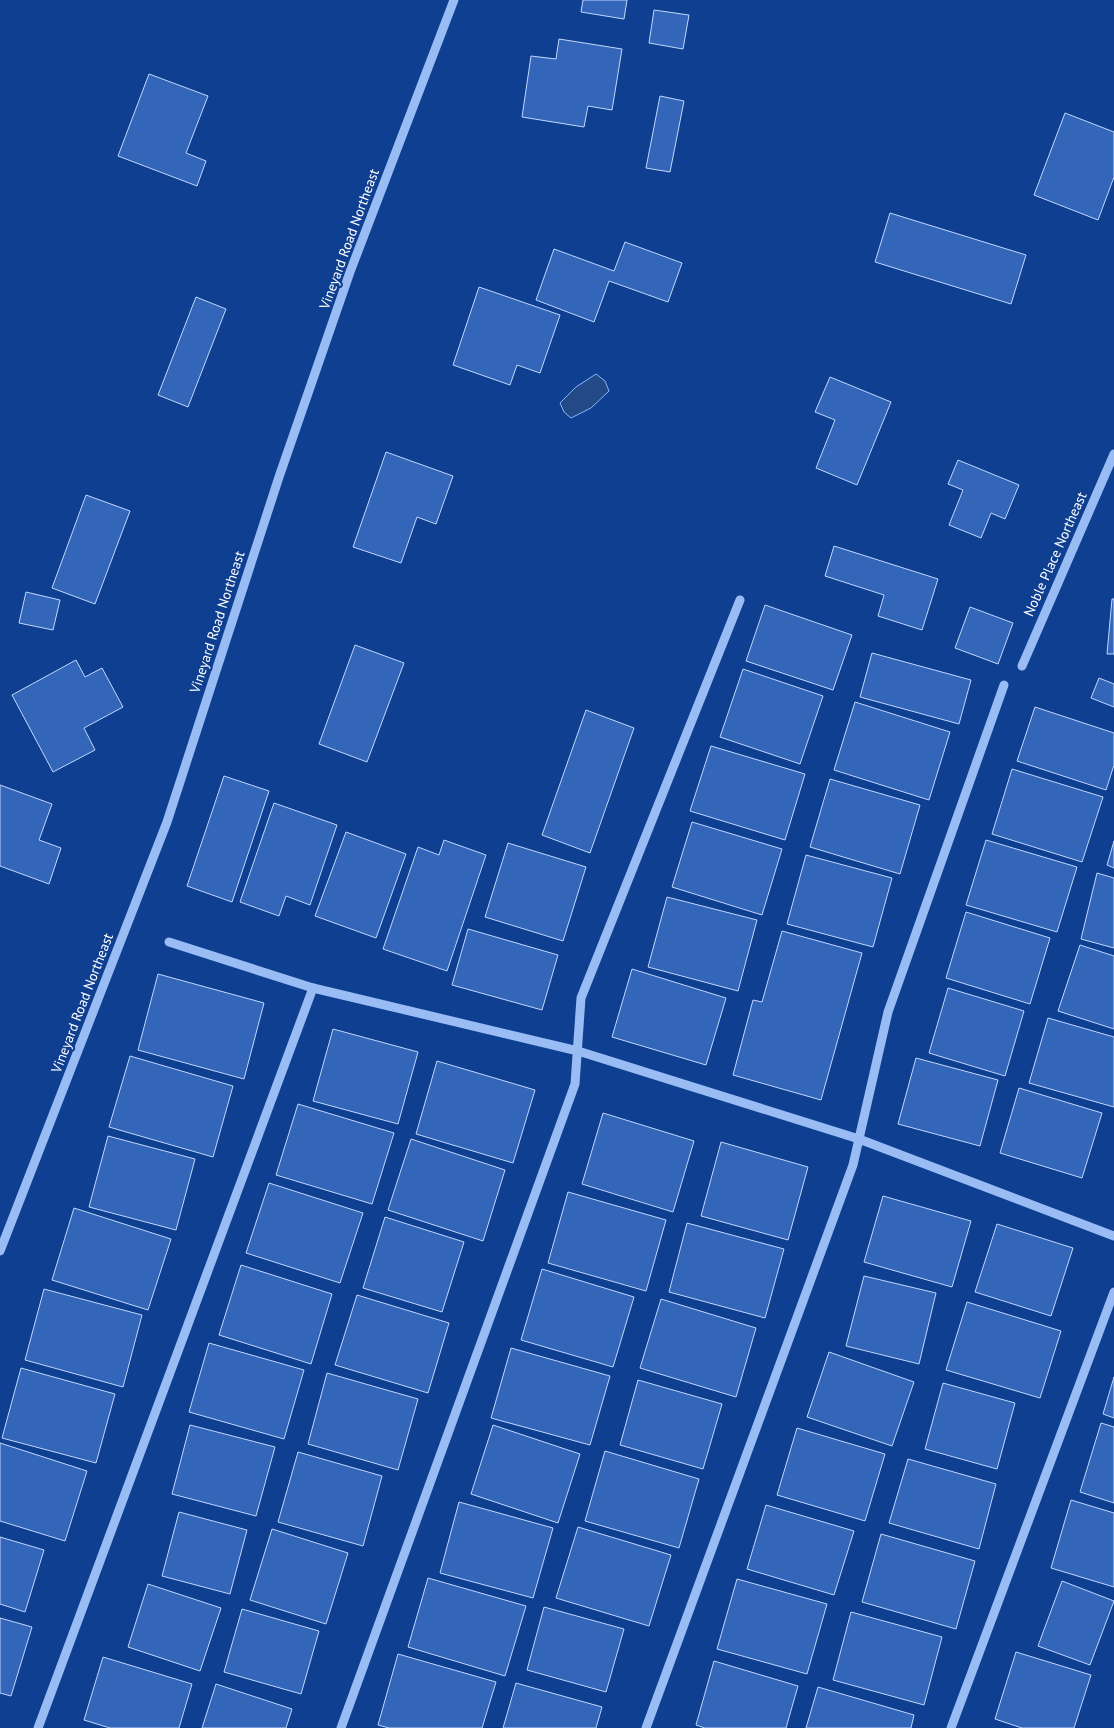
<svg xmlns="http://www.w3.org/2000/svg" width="1114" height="1728" viewBox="0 0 1114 1728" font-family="'PT Sans',sans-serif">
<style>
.water{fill:#244987;stroke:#8ab6f8}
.building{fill:#3365b9;stroke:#c1d8fe}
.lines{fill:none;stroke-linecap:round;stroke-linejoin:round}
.minor{stroke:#99bcf4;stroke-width:9}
.labels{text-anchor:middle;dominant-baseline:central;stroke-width:4.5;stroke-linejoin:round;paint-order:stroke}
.street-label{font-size:14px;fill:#fff;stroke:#0f3f91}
</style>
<rect width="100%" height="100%" fill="#0f3f91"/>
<polygon class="water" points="596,374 605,381 609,391 591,408 571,418 564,412 560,403 576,387"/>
<g class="building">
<polygon points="583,0 627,0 624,19 581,12"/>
<polygon points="654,10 689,15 683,49 649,43"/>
<polygon points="559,39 622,49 612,110 588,106 584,127 522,117 531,56 556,59"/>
<polygon points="149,74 208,96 186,153 206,161 197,186 118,156"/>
<polygon points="660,96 684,101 670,172 646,168"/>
<polygon points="1065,113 1114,132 1114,177 1098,220 1034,195"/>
<polygon points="890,213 1026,255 1011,304 875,262"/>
<polygon points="625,242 682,263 668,302 609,281 594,322 536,300 554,249 614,271"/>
<polygon points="479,287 560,315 540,373 517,365 510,385 453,365"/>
<polygon points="196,297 226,309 188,407 158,395"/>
<polygon points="830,377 891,402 857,485 816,468 835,420 815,412"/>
<polygon points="386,452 453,476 436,524 417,517 401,563 353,547"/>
<polygon points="958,460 1019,485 1005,519 991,513 981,538 949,525 963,490 948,484"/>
<polygon points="86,495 130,511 95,604 52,588"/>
<polygon points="834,546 938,579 922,630 878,616 884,595 825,576"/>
<polygon points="26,592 60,600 53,630 19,623"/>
<polygon points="1112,599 1114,599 1114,654 1107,654"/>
<polygon points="765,605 852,635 833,690 746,661"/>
<polygon points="970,607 1013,623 998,664 955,648"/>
<polygon points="355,645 404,663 367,762 319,744"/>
<polygon points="872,653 971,680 959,724 860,697"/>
<polygon points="76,660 85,677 102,668 123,707 84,728 95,750 53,772 12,695"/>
<polygon points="743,669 823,696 800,764 720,737"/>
<polygon points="1099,678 1114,684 1114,707 1091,698"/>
<polygon points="855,702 950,732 929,800 834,770"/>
<polygon points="1035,707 1114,733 1114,765 1106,790 1017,761"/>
<polygon points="586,710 634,728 590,853 542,835"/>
<polygon points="711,746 805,774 785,840 690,811"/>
<polygon points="1012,769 1103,797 1082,862 992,834"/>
<polygon points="224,776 269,791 232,902 187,886"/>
<polygon points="830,779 920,805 900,874 810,847"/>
<polygon points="0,785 52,804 39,840 61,848 49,884 0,866"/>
<polygon points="274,803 337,825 310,905 286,896 279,916 240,902"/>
<polygon points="692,822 782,849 762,915 672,887"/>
<polygon points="346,832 406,854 376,938 315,916"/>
<polygon points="444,840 486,855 447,971 383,949 418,847 439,855"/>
<polygon points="986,840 1077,867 1057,932 966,905"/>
<polygon points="1114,841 1114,868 1107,865"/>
<polygon points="508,843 586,867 563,941 485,917"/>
<polygon points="806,855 892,878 873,947 787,924"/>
<polygon points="1097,873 1114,878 1114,948 1081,939"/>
<polygon points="667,897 757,920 738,991 648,967"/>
<polygon points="966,912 1050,938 1030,1004 946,978"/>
<polygon points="468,929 558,955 542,1010 452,985"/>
<polygon points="782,931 862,953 821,1100 733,1075 753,1000 762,1002"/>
<polygon points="1080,945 1114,956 1114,1029 1058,1011"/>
<polygon points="632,969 726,998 706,1065 612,1037"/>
<polygon points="158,974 264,1003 244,1079 138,1050"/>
<polygon points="948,988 1024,1011 1005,1076 929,1053"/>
<polygon points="1048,1018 1114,1037 1114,1107 1029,1083"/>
<polygon points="333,1029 418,1052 398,1124 313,1101"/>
<polygon points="130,1056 233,1086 213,1157 109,1127"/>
<polygon points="916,1058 998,1080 980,1146 898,1124"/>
<polygon points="437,1061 535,1090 513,1163 416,1134"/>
<polygon points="1019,1088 1102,1113 1082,1178 1000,1153"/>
<polygon points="298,1104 394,1133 372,1204 276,1175"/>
<polygon points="603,1113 694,1141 673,1212 582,1184"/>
<polygon points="108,1136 195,1159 176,1230 89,1207"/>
<polygon points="411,1139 505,1170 483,1241 388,1210"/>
<polygon points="721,1142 808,1167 788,1240 701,1216"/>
<polygon points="269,1183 363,1213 340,1283 246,1253"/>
<polygon points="568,1192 666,1220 646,1291 548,1263"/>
<polygon points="883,1196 971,1221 952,1287 864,1262"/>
<polygon points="74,1208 171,1239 148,1310 52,1280"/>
<polygon points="385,1217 464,1242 442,1312 363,1288"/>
<polygon points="687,1223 784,1249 765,1318 669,1292"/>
<polygon points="997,1224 1073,1248 1051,1316 975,1292"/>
<polygon points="241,1265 332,1294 311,1364 219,1335"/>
<polygon points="542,1269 634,1297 613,1367 521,1340"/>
<polygon points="864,1276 936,1293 919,1364 846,1346"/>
<polygon points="44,1289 142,1315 123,1387 25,1360"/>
<polygon points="357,1295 449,1323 428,1393 335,1365"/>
<polygon points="661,1299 756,1328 736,1397 640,1368"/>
<polygon points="967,1302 1061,1331 1040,1398 946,1370"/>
<polygon points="209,1343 304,1370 284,1439 189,1412"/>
<polygon points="511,1348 610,1376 590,1445 491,1418"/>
<polygon points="829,1352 914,1382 892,1446 807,1417"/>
<polygon points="21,1368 115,1394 96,1463 2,1438"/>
<polygon points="327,1373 418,1399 398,1470 308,1444"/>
<polygon points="1114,1377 1114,1418 1103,1414"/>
<polygon points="638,1380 722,1404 703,1469 620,1445"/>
<polygon points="943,1383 1015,1403 997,1469 925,1449"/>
<polygon points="1101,1423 1114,1427 1114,1503 1080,1492"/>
<polygon points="190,1425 275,1447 256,1516 172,1494"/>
<polygon points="493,1425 580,1454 558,1523 471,1494"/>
<polygon points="797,1428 885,1454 865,1521 777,1495"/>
<polygon points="0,1443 87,1471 65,1541 0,1521"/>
<polygon points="605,1451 699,1479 679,1548 585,1521"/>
<polygon points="298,1452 382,1476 363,1546 278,1522"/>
<polygon points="908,1459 996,1484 979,1549 889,1523"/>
<polygon points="1071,1500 1114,1513 1114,1587 1051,1568"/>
<polygon points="459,1502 553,1528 533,1598 440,1573"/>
<polygon points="766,1505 854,1531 834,1595 747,1569"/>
<polygon points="179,1512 247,1530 230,1594 162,1576"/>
<polygon points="578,1527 671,1555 649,1626 556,1598"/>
<polygon points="272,1529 348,1553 326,1624 250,1600"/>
<polygon points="881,1534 975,1561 956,1629 862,1602"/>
<polygon points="0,1537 44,1550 25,1612 0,1604"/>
<polygon points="428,1578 526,1606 505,1676 408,1647"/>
<polygon points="737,1579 827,1604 807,1674 717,1649"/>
<polygon points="1062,1581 1114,1601 1090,1665 1038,1646"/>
<polygon points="148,1584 221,1608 200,1671 128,1647"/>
<polygon points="544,1607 624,1629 606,1692 527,1670"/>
<polygon points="242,1609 319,1631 301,1694 224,1672"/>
<polygon points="851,1612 942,1637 924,1705 833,1680"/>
<polygon points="0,1618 32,1627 11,1696 0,1693"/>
<polygon points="1016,1652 1091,1675 1074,1728 1022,1728 995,1719"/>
<polygon points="398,1654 496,1682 482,1728 389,1728 378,1725"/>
<polygon points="103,1657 192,1684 179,1728 110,1728 84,1720"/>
<polygon points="714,1661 798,1686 786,1728 705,1728 696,1725"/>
<polygon points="516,1683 602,1707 596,1728 503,1728"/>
<polygon points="216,1684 292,1709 286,1728 202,1728"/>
<polygon points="818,1687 914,1715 911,1728 806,1728"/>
</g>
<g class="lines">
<g class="minor">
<polyline points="1022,666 1114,454"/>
<polyline points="169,942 313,988"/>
<polyline points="0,1251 167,822 279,477 350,272 454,0"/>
<polyline points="38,1728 313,988 578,1051 859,1139 1114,1236"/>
<polyline points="341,1728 575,1084 581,998 740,600"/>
<polyline points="646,1728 853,1165 888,1012 1004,685"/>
<polyline points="951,1728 1114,1292"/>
</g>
</g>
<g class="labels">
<g class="street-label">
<text transform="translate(349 239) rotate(-70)">Vineyard Road Northeast</text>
<text transform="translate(1055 554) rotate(-66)">Noble Place Northeast</text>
<text transform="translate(217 622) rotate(-72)">Vineyard Road Northeast</text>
<text transform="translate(82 1003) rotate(-69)">Vineyard Road Northeast</text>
</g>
</g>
</svg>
